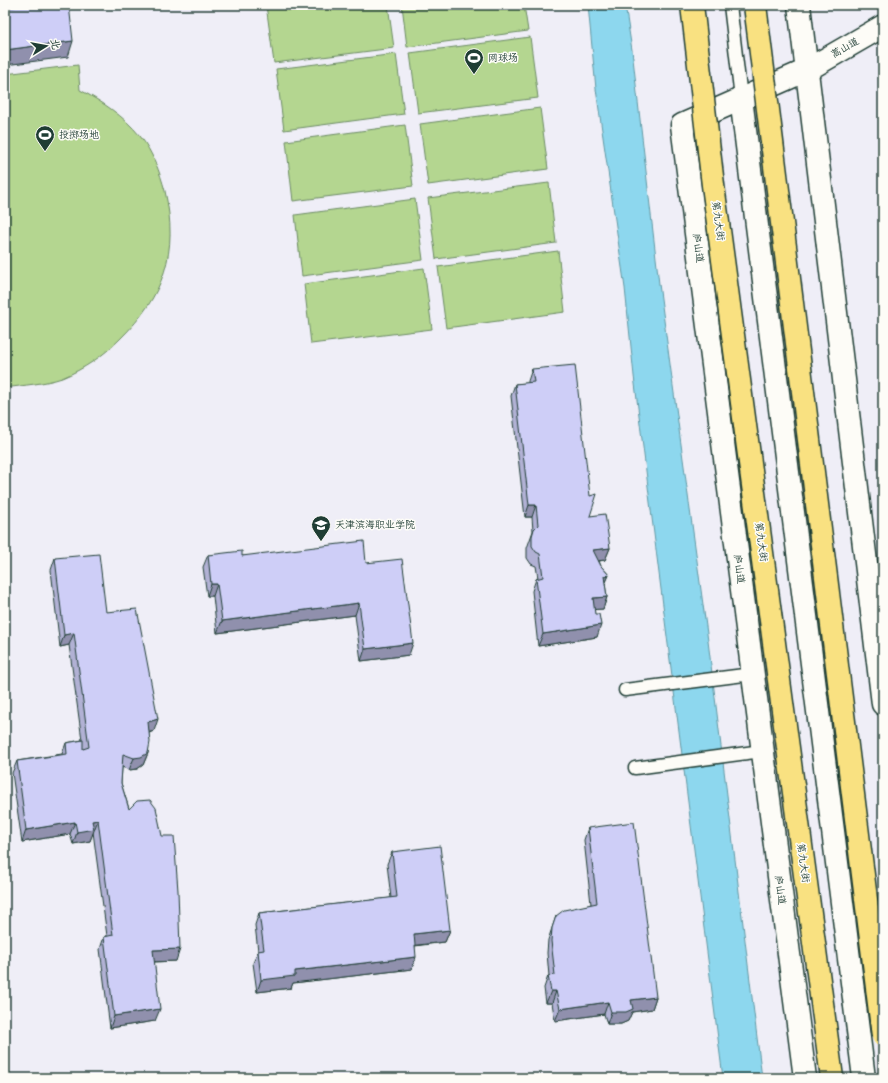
<svg xmlns="http://www.w3.org/2000/svg" width="888" height="1083" viewBox="0 0 888 1083" font-family="Pangolin,'LXGW WenKai TC',sans-serif">
<style>
.green{fill:#b4d690;stroke:#6a8a62}
.water{fill:#8dd7ee;stroke:#6199a4}
.lines{fill:none;stroke-linecap:round;stroke-linejoin:round}
.service-casing{stroke:#1f3d34;stroke-width:15}
.tertiary-casing{stroke:#1f3d34;stroke-width:25}
.service{stroke:#fdfcf7;stroke-width:12}
.tertiary{stroke:#fdfcf7;stroke-width:22}
.primary-bridge-casing{stroke:#1f3d34;stroke-width:25;stroke-linecap:butt}
.primary-bridge{stroke:#f9e181;stroke-width:22}
.wall{fill:#b1b1d4;stroke:#1f3d34}
.shaded-wall{fill:#9090ad;stroke:#1f3d34}
.building{fill:#cecef7;stroke:#1f3d34}
.labels{text-anchor:middle;dominant-baseline:central;stroke-width:3;stroke-linejoin:round;paint-order:stroke}
.street-label{font-size:10px;fill:#1f3d34;stroke:#fdfcf7}
.poi-label{font-size:10px;fill:#1f3d34;stroke:#fdfcf7;text-anchor:start}
</style>
<rect width="100%" height="100%" fill="#efeef7"/>
<filter id="ink" filterUnits="userSpaceOnUse"><feTurbulence type="fractalNoise" baseFrequency=".025" numOctaves="2"/><feDisplacementMap in="SourceGraphic" scale="8" xChannelSelector="R" yChannelSelector="G"/><feConvolveMatrix kernelMatrix="1 2 1 2 8 2 1 2 1" color-interpolation-filters="sRGB"/></filter>
<g filter="url(#ink)">
<g class="green">
<polygon points="266,5 388,5 394,48 274,63"/>
<polygon points="402,5 524,5 528,31 407,47"/>
<polygon points="530,37 538,98 418,113 410,53"/>
<polygon points="396,54 404,114 284,130 276,69"/>
<path d="M78,65L80,90C101,101 124,116 140,136C152,151 160,172 165,191C179,252 164,296 120,339C103,356 84,369 62,378C44,384 24,385 5,388V74Z"/>
<polygon points="540,108 548,169 428,185 420,124"/>
<polygon points="405,125 413,186 293,201 286,141"/>
<polygon points="549,183 556,243 436,259 428,198"/>
<polygon points="415,199 423,260 302,276 295,215"/>
<polygon points="558,251 565,312 446,328 438,267"/>
<polygon points="424,268 432,329 311,344 304,284"/>
</g>
<polygon class="water" points="588,5 625,5 632,50 659,284 708,641 762,1078 723,1078 634,376 625,288 596,89"/>
<g class="lines">
<defs>
<g id="service">
<polyline points="730,5 741,98"/>
<polyline points="625,690 752,674"/>
<polyline points="635,768 762,751"/>
</g>
<g id="tertiary">
<polyline points="799,5 883,704"/>
<polyline points="741,98 864,1078"/>
<polyline points="805,1078 682,125 807,70 883,26"/>
</g>
</defs>
<use href="#service" class="service-casing"/>
<use href="#tertiary" class="tertiary-casing"/>
<use href="#service" class="service"/>
<use href="#tertiary" class="tertiary"/>
<defs>
<g id="primary-bridge">
<polyline points="692,5 713,185 832,1078"/>
<polyline points="755,5 883,1036"/>
</g>
</defs>
<use href="#primary-bridge" class="primary-bridge-casing"/>
<use href="#primary-bridge" class="primary-bridge"/>
</g>
<g class="wall">
<polygon points="532,369 590,516 610,548 605,560 599,561 601,566 609,575 605,584 607,597 603,609 594,609 597,637 538,646 532,591 536,579 538,578 536,566 531,564 527,558 527,548 533,531 532,517 525,517 511,396 515,384 528,383 528,381"/>
<polygon points="208,555 242,556 366,563 409,655 361,661 355,615 217,633 213,596 207,596 203,567"/>
<polygon points="55,558 106,612 154,731 149,733 148,753 143,765 137,769 129,770 122,767 121,783 176,961 154,962 155,1021 110,1028 100,949 104,937 107,936 93,832 90,841 73,844 70,834 22,842 12,773 17,761 62,754 66,743 82,740 69,645 60,647 51,570"/>
<polygon points="588,828 656,997 652,1009 632,1012 628,1021 621,1024 607,1024 604,1014 555,1021 552,1003 546,1003 544,988 548,976 549,976 547,953 548,940 556,916 591,904 584,840"/>
<polygon points="392,852 450,930 445,942 415,946 412,969 293,983 291,988 257,992 253,963 258,951 255,925 259,913 391,898 387,864"/>
</g>
<g class="shaded-wall">
<polygon points="73,41 68,57 5,65 5,50"/>
<polygon points="529,505 536,505 532,517 525,517"/>
<polygon points="610,548 605,560 589,562 593,550"/>
<polygon points="609,575 604,587 604,576"/>
<polygon points="211,584 217,584 213,596 207,596"/>
<polygon points="607,597 603,609 588,610 593,598"/>
<polygon points="359,603 355,615 217,633 222,621"/>
<polygon points="601,625 597,637 538,646 543,634"/>
<polygon points="74,633 69,645 60,647 64,635"/>
<polygon points="413,643 409,655 361,661 365,649"/>
<polygon points="158,719 154,731 144,734 148,722"/>
<polygon points="148,753 143,765 137,769 129,770 134,758"/>
<polygon points="98,820 90,841 73,844 77,832 92,821"/>
<polygon points="75,822 70,834 22,842 26,830"/>
<polygon points="450,930 445,942 409,946 414,934"/>
<polygon points="180,949 176,961 148,962 153,950"/>
<polygon points="416,957 412,969 293,983 291,988 257,992 261,980 295,971"/>
<polygon points="551,991 556,991 552,1003 546,1003"/>
<polygon points="656,997 652,1009 632,1012 628,1021 621,1024 607,1024 611,1012 631,1000"/>
<polygon points="608,1002 604,1014 555,1021 560,1009"/>
<polygon points="160,1009 155,1021 110,1028 114,1016"/>
</g>
<g class="building">
<polygon points="27,5 69,5 73,41 5,50 5,8"/>
<polygon points="575,365 590,496 597,494 590,516 605,514 610,548 593,550 601,566 609,575 604,576 607,597 593,598 595,614 599,614 601,625 543,634 536,579 543,577 540,554 536,552 532,546 532,536 534,529 538,525 536,505 529,505 515,384 534,382 532,369"/>
<polygon points="364,541 366,563 402,559 413,643 365,649 359,603 222,621 217,584 211,584 208,555 242,551 242,556"/>
<polygon points="99,554 106,612 137,609 158,719 148,722 150,742 148,753 141,757 134,758 123,754 121,783 129,809 137,801 150,800 156,808 162,836 174,836 178,891 180,949 153,950 160,1009 114,1016 104,937 113,935 98,820 92,821 94,829 77,832 75,822 26,830 17,761 67,754 66,743 83,740 83,749 89,747 74,633 64,635 55,558"/>
<polygon points="634,822 656,997 631,1000 633,1009 626,1012 611,1012 608,1002 560,1009 556,991 551,991 548,976 555,975 551,941 552,928 556,916 564,910 597,903 588,828"/>
<polygon points="440,846 450,930 414,934 416,957 295,971 295,976 261,980 258,951 264,950 259,913 397,897 392,852"/>
</g>
</g>
<defs>
<symbol id="stadium-pin" viewBox="-11 -11 22 30"><path d="M0 17L-7.5 6A9.5 9.5 0 1 1 7.5 6Z" fill="#1f3d34" stroke="#fdfcf7"/><path d="M0-5a6.5 5 0 1 0 0 10a6.5 5 0 1 0 0-10ZM-3.5-1.8h7v3.6h-7Z" fill="#fff"/></symbol>
<symbol id="university-pin" viewBox="-11 -11 22 30"><path d="M0 17L-7.5 6A9.5 9.5 0 1 1 7.5 6Z" fill="#1f3d34" stroke="#fdfcf7"/><path d="M0-5L7-2L0 1L-7-2ZM-4 1L0 2.5L4 1V4Q0 6-4 4Z" fill="#fff"/></symbol>
</defs>
<g fill-rule="evenodd">
<use href="#stadium-pin" x="463" y="47" width="22" height="30"/>
<use href="#stadium-pin" x="34" y="124" width="22" height="30"/>
<use href="#university-pin" x="310" y="514" width="22" height="30"/>
</g>
<g class="labels">
<g class="street-label">
<text transform="translate(845 48) rotate(-30)">蒿山道</text>
<text transform="translate(718 221) rotate(82)">第九大街</text>
<text transform="translate(698 248) rotate(83)">庐山道</text>
<text transform="translate(761 542) rotate(82)">第九大街</text>
<text transform="translate(739 569) rotate(83)">庐山道</text>
<text transform="translate(803 863) rotate(82)">第九大街</text>
<text transform="translate(780 890) rotate(83)">庐山道</text>
</g>
<g class="poi-label">
<text x="488" y="58">网球场</text>
<text x="59" y="135">投掷场地</text>
<text x="335" y="525">天津滨海职业学院</text>
</g>
</g>
<rect width="888" height="1083" fill="none" stroke="#fdfcf7" stroke-width="20"/>
<rect x="10" y="10" width="868" height="1063" fill="none" stroke="#1f3d34" stroke-width="1.5" filter="url(#ink)"/>
<g transform="translate(46 46) rotate(79)" stroke="#fdfcf7" stroke-width="3" paint-order="stroke">
<path d="M0-3L7 15L0 10L-7 15Z" fill="#1f3d34"/>
<text y="-6" font-size="11" font-weight="bold" text-anchor="middle" fill="#1f3d34">北</text>
</g>
</svg>
